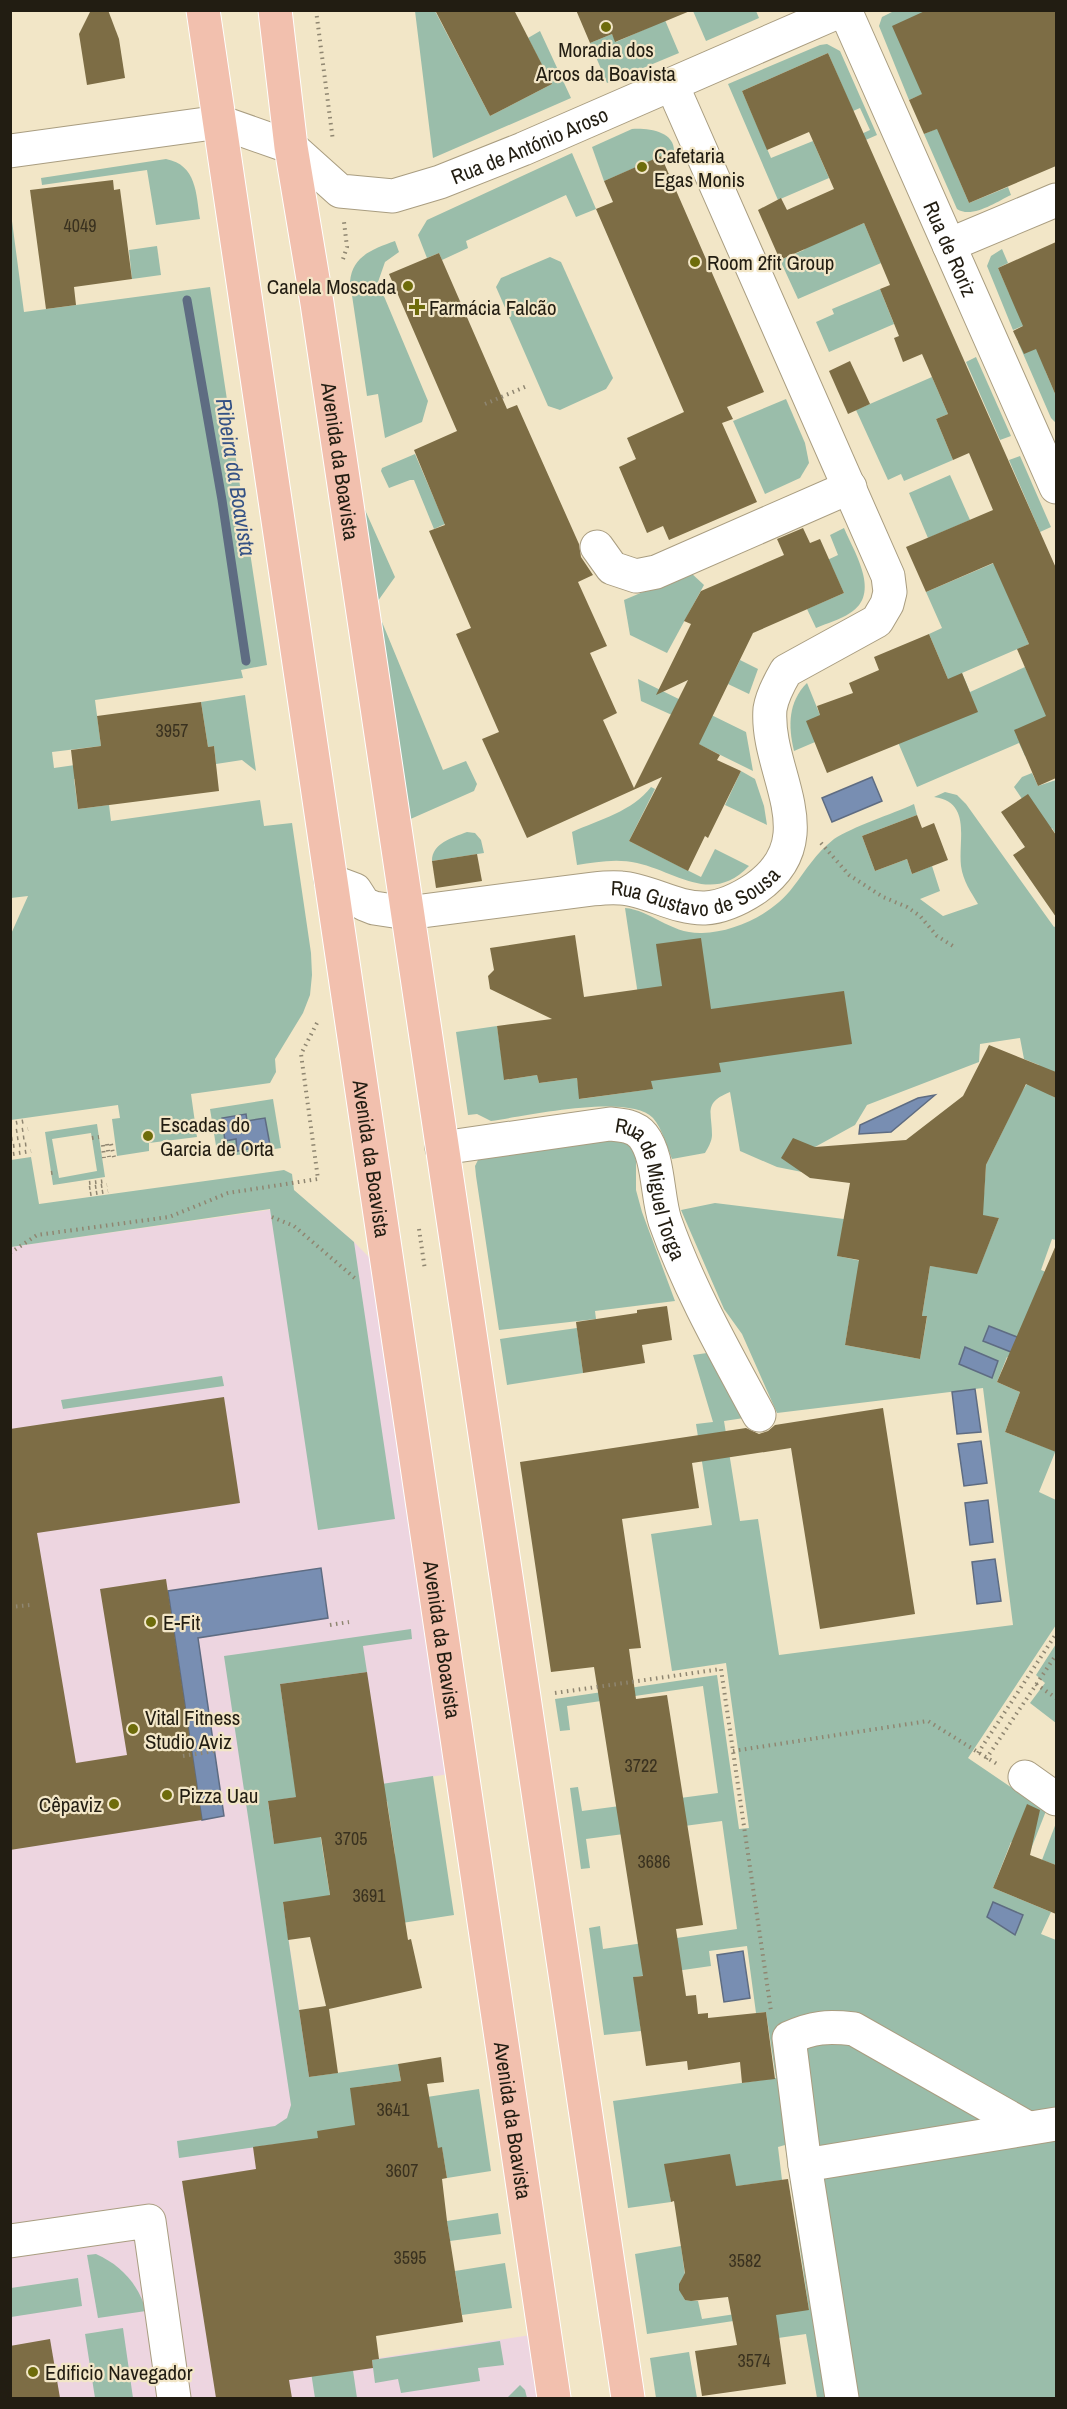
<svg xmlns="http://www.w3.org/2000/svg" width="1067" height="2409" viewBox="0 0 1067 2409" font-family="'Archivo Narrow',sans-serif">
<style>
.commercial{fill:#edd5e0}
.green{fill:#9abdaa;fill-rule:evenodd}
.water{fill:#788eb2;stroke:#5e6c82;stroke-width:1.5}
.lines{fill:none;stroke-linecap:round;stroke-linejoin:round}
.stream{stroke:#5e6c82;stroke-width:9}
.building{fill:#7d6d45}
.minor-casing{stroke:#a99d80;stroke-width:35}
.major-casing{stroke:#fff;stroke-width:35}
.path{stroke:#8f8671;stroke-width:4;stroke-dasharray:1.5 4.5;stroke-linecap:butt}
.minor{stroke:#fff;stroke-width:33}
.major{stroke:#f2c0ae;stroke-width:33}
.poi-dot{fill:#6e6c0b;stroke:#f2e6c7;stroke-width:2}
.labels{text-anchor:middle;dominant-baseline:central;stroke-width:4.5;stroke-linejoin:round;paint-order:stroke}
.number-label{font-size:18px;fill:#39311f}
.poi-label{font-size:21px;fill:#221d12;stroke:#f2e6c7;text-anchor:start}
.street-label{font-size:21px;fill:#221d12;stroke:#f2e6c7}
.water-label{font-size:22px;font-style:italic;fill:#355285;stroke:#f2e6c7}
</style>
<rect width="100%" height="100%" fill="#f2e6c7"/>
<polygon class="commercial" points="310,1204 354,1242 388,1276 462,1772 268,1802 352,2362 544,2333 554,2398 11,2398 10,1247"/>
<g class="green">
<polygon points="415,11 435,11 490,116 552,84 528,38 540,31 571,98 433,158"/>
<polygon points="693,11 756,11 759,18 706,41"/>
<polygon points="894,11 927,11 962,77 909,100 879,26 882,17"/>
<polygon points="662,13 679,53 607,83 590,43 612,34 616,42 650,27"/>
<polygon points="827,44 840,51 877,135 836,153 857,136 870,130 860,108 853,111 828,53 742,91 771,158 813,141 829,178 778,200 728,84 820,45"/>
<path d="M1056,57V98L1032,108L954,168L969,203L1008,187L1011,195C996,202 972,219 957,209L924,134L977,112L1035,67Z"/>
<path d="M632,129C648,128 674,131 674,151L604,181L592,147Z"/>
<polygon points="572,153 596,209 576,217 566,195 466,241 468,248 442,260 439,253 427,258 418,235 427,220"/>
<path d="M166,159C197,165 196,194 200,219L156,225L147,170L42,185L41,178Z"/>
<polygon points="828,192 845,231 864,223 881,263 798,299 780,260 804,250"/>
<polygon points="10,206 24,312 210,287 267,665 241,670 243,678 95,700 101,746 52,752 54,768 131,757 133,771 74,779 78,809 109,805 111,821 260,800 264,826 292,823 311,953 312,975 310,995 303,1013 275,1059 276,1072 270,1083 191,1094 197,1137 149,1143 149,1151 117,1156 112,1119 120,1118 118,1105 11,1120 11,934 28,896 11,898"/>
<path d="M395,241L399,252L385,262L378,282L428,401L422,422L385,438L378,394L367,396L350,282C352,256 373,249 395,241Z"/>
<polygon points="157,246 161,275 132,279 129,250"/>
<polygon points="1002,249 1008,263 998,268 1009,293 1032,322 1013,330 987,266 991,256"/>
<polygon points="550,257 561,262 613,378 606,389 560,410 548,406 496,287 501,278"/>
<polygon points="880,289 894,324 829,352 816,322 834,314 832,309"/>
<polygon points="1043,332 1056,363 1045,370 1056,396 1056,423 1051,418 1018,342"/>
<polygon points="976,357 1011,436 1000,440 966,362"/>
<polygon points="932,377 948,414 936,419 953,460 904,481 901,474 888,480 856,410"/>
<polygon points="786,399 805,443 809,463 800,478 765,494 733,421"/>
<polygon points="415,454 445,524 434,529 414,480 410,480 389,488 381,471 382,468"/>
<polygon points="1020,456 1051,527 1040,532 1009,460"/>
<polygon points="950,475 970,520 928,538 909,493"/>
<polygon points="353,483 395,577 375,605 443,770 466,761 477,784 474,791 406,821"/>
<path d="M844,528C854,552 882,594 850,613C840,620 827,623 816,628L807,609L844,593L832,567L823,562L838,555L830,535Z"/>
<polygon points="994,563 1029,644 962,673 970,692 1025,667 1047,716 1056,712 1056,743 1025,756 1019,743 917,787 897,740 956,698 929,634 942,628 926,592"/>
<polygon points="690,572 704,585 667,653 630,635 624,600"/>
<polygon points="740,660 758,669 749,694 728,684"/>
<polygon points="638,679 746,732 753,771 688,739 694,725 641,701"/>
<path d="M807,683L820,715L815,742L794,751C788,726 788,702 807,683Z"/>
<polygon points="245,695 256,771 242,760 216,764 214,746 208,747 201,702"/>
<polygon points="741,771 755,779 764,806 767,825 725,805"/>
<polygon points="1032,773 1038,786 1056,780 1056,835 1052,828 1045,833 1014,787 1022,777"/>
<path d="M651,787L655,789L629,841L701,877L715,849L749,866C712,905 677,872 637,863C617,858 596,862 577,865L572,832C599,820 633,811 651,787Z"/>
<path d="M945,792L957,795L966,804L1054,927L1056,926V1079L1050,1095L1056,1098V1240L1052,1239L1041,1270L1056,1276V1294L1030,1366L1007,1357L997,1382L1020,1392L1005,1432L1055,1451L1056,1450L1039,1492L1056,1500V1625L968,1758L1046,1811L1031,1849L1011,1842L993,1888L1051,1912L1041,1934L1056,1940V2398H817L806,2334L764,2340L760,2317L647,2334L635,2254L681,2246L685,2275C677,2284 679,2290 685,2300L698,2301L702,2319L788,2306L809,2310L785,2145L778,2147L782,2180L729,2187L665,2164L671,2202L628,2208L613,2101L776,2078L766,2012L756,2013L747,1946L709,1951L711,1966L634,1977L641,2031L604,2035L589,1928L600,1926L603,1949L737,1929L722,1821L586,1839L590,1868L581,1869L570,1788L578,1787L582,1811L718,1793L703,1686L567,1706L570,1730L560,1731L555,1699L717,1675L739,1829L749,1828L726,1663L672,1671L651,1534L712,1525L696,1424L713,1422L693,1355L707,1353L744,1418L724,1421L740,1521L758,1519L779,1655L1013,1625L983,1388L777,1413L742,1334L724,1309L681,1210L715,1203L844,1219L838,1256L866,1262L852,1304L845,1345L920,1359L927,1317L922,1316L930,1266L977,1273L999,1218L978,1215L984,1194L986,1165L1021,1093L1039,1065L1024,1059L1020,1038L980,1044L979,1062L867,1105L855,1125L815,1147L802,1172L777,1167L740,1151L730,1092C703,1103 712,1112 712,1135C712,1141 708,1148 705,1153L672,1159C667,1147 662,1128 653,1118C629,1093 526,1116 491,1121L477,1114L468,1115L456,1032L497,1026L505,1080L537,1075L539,1083L577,1078L580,1099L652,1089L625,908C651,910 670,934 702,933C735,932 773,914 793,887C807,869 815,854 834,839C852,827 892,814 914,804L917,815L862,836L875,871L907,859L912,874L932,866L940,891L920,899L943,916L978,904C971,892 963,881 961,866C958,840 972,802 934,797Z"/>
<path d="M467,832L475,833L481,840L484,853L432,861C432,843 452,838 467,832Z"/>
<polygon points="273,1099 281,1148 218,1158 210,1109"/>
<path d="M97,1124L105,1177L53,1185L45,1132ZM91,1133L97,1171L59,1178L52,1139Z"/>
<polygon points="615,1138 630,1143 636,1155 636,1190 642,1212 675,1301 595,1311 596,1319 499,1330 476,1176 475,1166 478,1160 487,1157"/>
<polygon points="31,1157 39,1204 284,1170 292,1174 294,1190 354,1242 395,1519 318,1530 270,1209 11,1247 11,1160"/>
<polygon points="577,1328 583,1373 507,1385 500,1339"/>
<polygon points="222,1376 224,1386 63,1409 61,1400"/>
<polygon points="411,1629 412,1639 363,1646 367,1672 280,1684 293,1773 301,1796 268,1802 274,1844 319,1827 332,1908 395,1854 387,1801 338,1809 324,1793 433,1776 454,1915 311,1937 283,1903 309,2077 398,2064 401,2081 358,2087 358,2139 341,2288 357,2398 315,2398 276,2144 179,2158 177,2141 275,2126 287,2118 291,2105 224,1656"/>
<polygon points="1056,1644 1056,1723 1030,1703 1045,1683 1036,1675"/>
<polygon points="1056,1823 1056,1865 1042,1860"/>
<polygon points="479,2089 491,2171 447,2178 442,2148 438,2148 427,2097"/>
<polygon points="498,2213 501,2234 450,2241 447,2221"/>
<path d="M96,2254C121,2265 139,2285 146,2311L98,2318L87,2255Z"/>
<polygon points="505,2263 512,2308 462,2315 455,2271"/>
<polygon points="78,2278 82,2306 11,2317 11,2288"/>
<polygon points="123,2328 133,2398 95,2398 85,2334"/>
<polygon points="500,2341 504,2365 478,2368 480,2381 401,2393 398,2379 375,2383 372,2360"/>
<polygon points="689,2352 697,2398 656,2398 650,2358"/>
<polygon points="520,2385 525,2390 527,2398 507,2398"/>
</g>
<g class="water">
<polygon points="872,777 882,801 832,822 822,798"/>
<polygon points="935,1095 891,1132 859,1134 860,1125 918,1098"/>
<polygon points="246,1114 247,1121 265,1118 270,1145 237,1151 236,1139 225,1141 222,1118"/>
<polygon points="989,1326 1022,1339 1016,1354 983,1341"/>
<polygon points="965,1347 998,1361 992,1378 959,1364"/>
<polygon points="975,1389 981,1432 957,1434 952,1392"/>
<polygon points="981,1441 987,1483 964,1486 958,1444"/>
<polygon points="988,1500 993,1542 970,1545 965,1503"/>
<polygon points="995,1559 1001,1601 977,1604 972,1562"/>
<polygon points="321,1568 328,1618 198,1638 224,1816 202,1820 168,1591"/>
<polygon points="993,1902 1023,1915 1015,1935 987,1917"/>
<polygon points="743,1951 750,1998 724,2002 717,1955"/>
</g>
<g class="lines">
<polyline class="stream" points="187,300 222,500 246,661"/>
</g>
<g class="building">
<polygon points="91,10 108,10 119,39 125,78 87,85 79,34"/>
<polygon points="435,10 514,10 552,84 490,116"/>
<polygon points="576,10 690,10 690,11 615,42 612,34 590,43"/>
<polygon points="927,10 1056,10 1056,166 969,203 937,129 924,134 909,100 922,94 892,26"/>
<polygon points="828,53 1056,568 1056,778 1038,786 1014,730 1046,716 1017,649 1029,644 993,563 926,592 906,547 993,510 969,453 953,460 936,419 948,414 922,354 903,362 894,338 899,336 880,289 890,285 864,223 780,260 758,210 781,198 787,210 834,189 809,132 767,150 742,91"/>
<polygon points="661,156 764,392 727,407 733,419 722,423 757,502 669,540 663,526 647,533 619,467 636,459 627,438 684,412 596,209 613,202 604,181"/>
<polygon points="113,180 114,190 120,189 132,279 74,287 76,305 46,309 30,190"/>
<polygon points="1056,242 1056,396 1036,349 1024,354 1013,331 1023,326 998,268"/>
<polygon points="439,253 507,409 517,405 579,544 581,557 593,575 578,582 607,646 590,653 617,713 603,720 634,788 688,680 656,695 691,624 684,621 701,591 784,555 777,539 803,528 810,543 820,539 844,593 753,633 699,744 720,755 717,760 741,771 708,838 705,836 688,871 629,841 662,777 527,838 482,739 499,732 456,634 471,628 429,531 445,525 414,450 457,431 389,274"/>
<polygon points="850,361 870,404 848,414 829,371"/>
<polygon points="929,634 948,679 962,673 978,712 827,773 806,721 820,715 817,706 853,693 849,683 879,670 874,657"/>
<polygon points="201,702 208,747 214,746 219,791 78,809 71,750 101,746 97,716"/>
<polygon points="1028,794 1056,835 1056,917 1013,855 1025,847 1001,812"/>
<polygon points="917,815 922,828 934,823 948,860 912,874 907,859 875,871 862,836"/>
<polygon points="477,854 482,881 436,888 432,861"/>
<polygon points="575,935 584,997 662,986 656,944 701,938 711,1009 844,991 852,1044 719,1063 721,1072 651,1081 653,1089 579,1099 577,1078 539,1083 537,1075 504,1080 497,1026 552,1019 490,989 488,976 494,970 490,948"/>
<polygon points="989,1045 1056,1072 1056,1098 1026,1084 986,1165 983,1215 999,1218 977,1274 930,1266 922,1316 927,1316 920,1359 845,1345 859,1260 837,1256 850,1183 810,1178 781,1158 793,1138 815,1147 906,1140 963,1096"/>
<polygon points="1056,1245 1056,1452 1005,1432 1020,1392 997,1382"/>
<polygon points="667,1306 672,1340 642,1345 645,1363 583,1373 576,1322 637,1313 637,1310"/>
<polygon points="224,1397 240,1503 37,1533 76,1763 127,1755 100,1589 166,1579 202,1820 10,1850 10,1429"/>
<polygon points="883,1408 915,1614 820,1629 791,1448 692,1463 699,1508 622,1519 641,1648 629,1649 636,1699 667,1695 703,1925 676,1929 686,1996 696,1995 698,2014 708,2013 708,2018 766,2012 775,2079 742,2083 740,2062 688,2070 687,2061 646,2066 633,1977 643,1976 594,1667 551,1672 520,1462 746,1428 759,1434 768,1431 775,1425"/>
<polygon points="367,1672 408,1940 411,1939 422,1988 329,2009 338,2073 309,2077 299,2010 326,2006 310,1937 288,1940 283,1902 330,1895 321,1837 274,1844 268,1801 296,1797 280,1684"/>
<polygon points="1027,1804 1040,1810 1030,1855 1056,1865 1056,1914 993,1888"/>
<polygon points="441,2057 444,2082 427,2084 438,2148 442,2147 447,2178 442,2179 447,2221 463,2322 376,2336 379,2359 372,2360 373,2368 289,2380 292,2398 216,2398 182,2181 256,2169 253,2147 318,2138 317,2131 355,2125 350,2088 401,2081 398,2064"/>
<polygon points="730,2154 736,2186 788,2179 809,2310 776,2315 786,2384 702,2396 695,2351 737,2345 728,2297 691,2301 685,2300 679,2290 679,2284 685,2273 674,2201 671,2202 664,2164"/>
<polygon points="50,2339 60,2398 10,2398 10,2346"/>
</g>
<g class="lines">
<defs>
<g id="minor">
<path id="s1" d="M845,10L1056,487"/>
<path id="s2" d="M10,151L220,122L291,147L340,191L393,196L440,182L523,149L842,10"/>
<polyline points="949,245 1056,200"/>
<polyline points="597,547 612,568 636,576 656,572 850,487"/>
<path id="s3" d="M331,881L355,890L364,904L374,908L407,913L593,889C602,888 612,887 621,888C649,890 676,909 705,908C723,907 741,898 756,888C827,838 765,772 770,709C772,696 779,683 786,671L877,621L887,604L890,592L888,576L672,85"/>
<path id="s4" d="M442,1148L610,1124C622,1125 635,1126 643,1136C659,1156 657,1197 665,1221C689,1289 725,1352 759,1415"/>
<polyline points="1025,1777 1056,1799"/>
<polyline points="805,2165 1056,2124"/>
<polyline points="10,2241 149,2221 174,2398"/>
<path d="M842,2398L805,2165L789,2038C813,2027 827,2026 854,2029L1028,2128"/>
</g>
<g id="major">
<path id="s5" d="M203,10L554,2398"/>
<path id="s6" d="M275,10L291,147L317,303L628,2398"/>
</g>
</defs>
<use href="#minor" class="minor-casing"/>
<use href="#major" class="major-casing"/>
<g class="path">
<polyline points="316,10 333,141"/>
<polyline points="343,259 347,247 344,222"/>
<polyline points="485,404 527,386"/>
<polyline points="821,843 849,875 883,897 907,907 920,916 937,936 956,948"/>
<polyline points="10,1124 26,1121"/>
<polyline points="10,1132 28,1129"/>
<polyline points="92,1138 99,1137"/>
<polyline points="11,1139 28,1137"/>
<polyline points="107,1144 109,1157"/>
<polyline points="111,1144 114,1157"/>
<polyline points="103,1145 104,1158"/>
<polyline points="13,1146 30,1144"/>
<polyline points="13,1154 31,1151"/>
<polyline points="51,1173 57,1172"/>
<polyline points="89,1183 106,1181"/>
<polyline points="89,1188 107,1185"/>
<polyline points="90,1194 108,1191"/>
<polyline points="272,1217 294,1226 357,1280"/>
<polyline points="419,1229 425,1270"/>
<polyline points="10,1253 37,1235 169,1217 228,1193 318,1179 301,1054 319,1019"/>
<polyline points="10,1607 30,1605"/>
<polyline points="330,1625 349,1622"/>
<polyline points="1036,1684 1056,1698"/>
<polyline points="555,1693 721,1669 771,2011"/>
<polyline points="733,1751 928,1721 997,1764"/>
<polyline points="978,1753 1056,1634"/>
<polyline points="183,1756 215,1751"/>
<polyline points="986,1759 1056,1655"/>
</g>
<use href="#minor" class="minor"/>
<use href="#major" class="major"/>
</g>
<g class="poi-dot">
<circle cx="606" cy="27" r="6"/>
<circle cx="642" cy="167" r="6"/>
<circle cx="695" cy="262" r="6"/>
<circle cx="408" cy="286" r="6"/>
<path d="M414 298h6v6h6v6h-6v6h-6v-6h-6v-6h6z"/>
<circle cx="148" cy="1136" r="6"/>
<circle cx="151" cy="1622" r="6"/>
<circle cx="133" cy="1729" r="6"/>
<circle cx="167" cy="1795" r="6"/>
<circle cx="114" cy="1804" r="6"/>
<circle cx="33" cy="2372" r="6"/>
</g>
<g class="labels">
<g class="number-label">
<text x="80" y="225">4049</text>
<text x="172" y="730">3957</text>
<text x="641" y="1765">3722</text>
<text x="351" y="1838">3705</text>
<text x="654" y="1861">3686</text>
<text x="369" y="1895">3691</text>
<text x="393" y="2109">3641</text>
<text x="402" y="2170">3607</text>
<text x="410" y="2257">3595</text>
<text x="745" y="2260">3582</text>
<text x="754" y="2360">3574</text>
</g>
<g class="poi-label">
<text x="606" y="49" text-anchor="middle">Moradia dos<tspan x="606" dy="24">Arcos da Boavista</tspan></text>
<text x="654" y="155">Cafetaria<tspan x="654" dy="24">Egas Monis</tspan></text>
<text x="707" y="262">Room 2fit Group</text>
<text x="396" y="286" text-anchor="end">Canela Moscada</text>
<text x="429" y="307">Farmácia Falcão</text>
<text x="160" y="1124">Escadas do<tspan x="160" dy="24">Garcia de Orta</tspan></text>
<text x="163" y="1622">E-Fit</text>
<text x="145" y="1717">Vital Fitness<tspan x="145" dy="24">Studio Aviz</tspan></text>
<text x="179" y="1795">Pizza Uau</text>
<text x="102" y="1804" text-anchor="end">Cêpaviz</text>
<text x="45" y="2372">Edificio Navegador</text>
</g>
<g class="street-label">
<text stroke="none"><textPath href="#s2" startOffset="552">Rua de António Aroso</textPath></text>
<text stroke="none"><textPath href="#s1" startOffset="261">Rua de Roriz</textPath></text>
<text stroke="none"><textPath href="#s6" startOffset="456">Avenida da Boavista</textPath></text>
<text stroke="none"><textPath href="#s3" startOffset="381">Rua Gustavo de Sousa</textPath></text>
<text stroke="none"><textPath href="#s5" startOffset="1161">Avenida da Boavista</textPath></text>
<text stroke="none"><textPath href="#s4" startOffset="255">Rua de Miguel Torga</textPath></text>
<text stroke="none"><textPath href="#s5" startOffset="1647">Avenida da Boavista</textPath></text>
<text stroke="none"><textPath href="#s5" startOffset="2133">Avenida da Boavista</textPath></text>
</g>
<g class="water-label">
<text transform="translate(236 477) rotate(81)">Ribeira da Boavista</text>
</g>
</g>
<rect width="1067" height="2409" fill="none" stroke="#221d12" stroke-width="24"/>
</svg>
